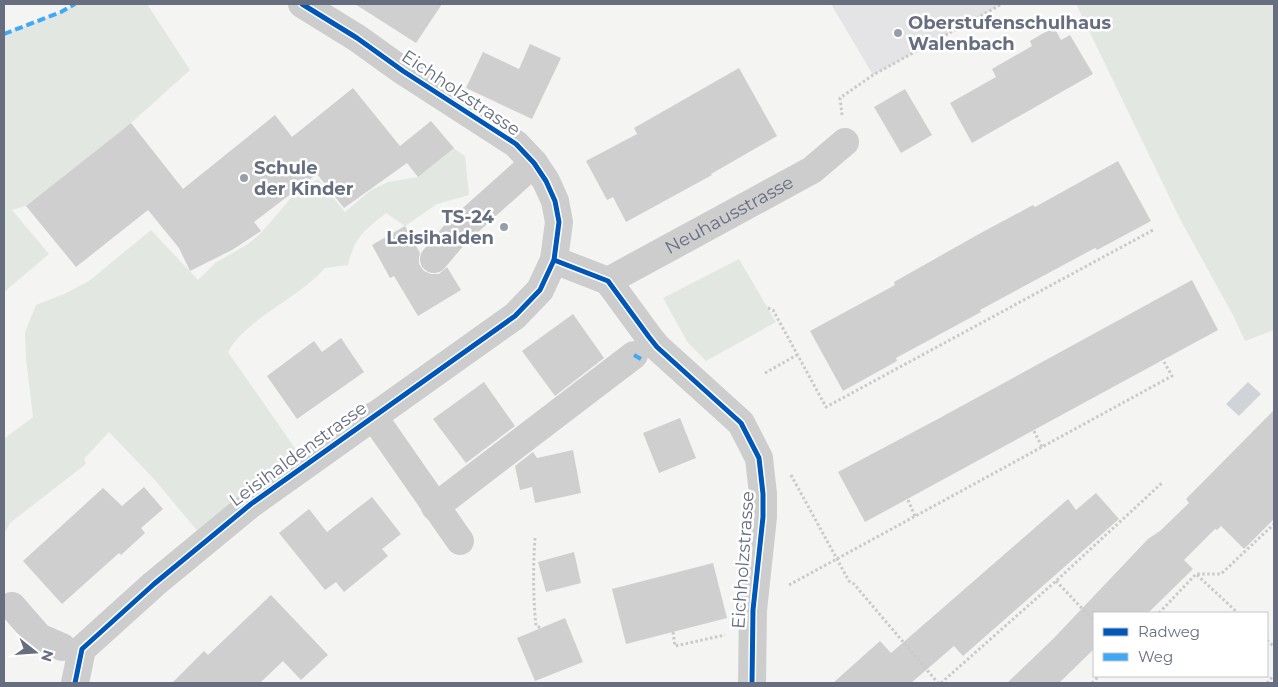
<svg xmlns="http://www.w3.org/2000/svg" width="1278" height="687" viewBox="0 0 1278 687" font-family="Montserrat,sans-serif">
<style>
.built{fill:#e4e4e6}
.green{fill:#e3e7e2}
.water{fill:#d0d3d8}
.building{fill:#cfcfd0}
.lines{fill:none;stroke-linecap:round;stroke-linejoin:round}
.path{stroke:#cacaca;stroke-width:3;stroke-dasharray:2.5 2.5;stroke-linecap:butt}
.minor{stroke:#cdcdce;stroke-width:28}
.quiet{stroke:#3fa9f5;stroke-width:4;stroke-dasharray:8 4;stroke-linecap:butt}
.cycleway-casing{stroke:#fff;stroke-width:8}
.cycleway{stroke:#0057b8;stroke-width:5}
.poi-dot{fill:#989da8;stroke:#fff;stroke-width:2}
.labels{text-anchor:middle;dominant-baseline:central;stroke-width:5;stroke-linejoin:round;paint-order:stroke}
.poi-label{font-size:18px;font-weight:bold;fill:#676e80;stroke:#fff;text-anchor:start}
.street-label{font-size:18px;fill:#676e80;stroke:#fff}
</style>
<rect width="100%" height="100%" fill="#f4f4f3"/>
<polygon class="built" points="831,4 1002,4 873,75"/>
<g class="green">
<polygon points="75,4 147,4 190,70 131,123 26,206 12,210 49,254 4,292 4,34 61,12"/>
<polygon points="1076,4 1274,4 1274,330 1245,341 1234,317 1181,221"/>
<path d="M453,148L465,156L469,195L437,204L405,226L386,213C364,231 355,236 348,265L325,268C299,298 246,319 228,352L306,464L206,541L154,479L109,432L84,459L86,464L10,523L4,534V439L33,417L26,359L25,332L36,305L64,294L89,281L151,230L198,280L215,263L248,244L261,233L296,192L318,179L345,212L371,190L388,182L418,177Z"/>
<polygon points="739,259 776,322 706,361 688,343 663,298"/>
</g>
<polygon class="water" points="1248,382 1261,394 1239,416 1226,404"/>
<g class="building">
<polygon points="355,4 442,4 416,43"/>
<polygon points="1054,27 1061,40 1070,35 1093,74 972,143 950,103 996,77 992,69 1032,46 1030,41"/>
<polygon points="530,44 561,58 532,119 466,88 483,52 519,69"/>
<polygon points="739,68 777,136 711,174 712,175 626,222 613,197 607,200 586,161 637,134 634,128"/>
<polygon points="353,88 400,146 431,121 454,148 418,177 407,163 344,208 317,174 254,222 261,231 232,250 190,271 179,248 148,210 76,267 26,206 131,123 183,189 275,115 292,137"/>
<polygon points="905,89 932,135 901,153 874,107"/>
<polygon points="1118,161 1151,221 1097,250 1095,248 980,310 981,312 896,358 897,361 843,391 810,331 895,285 894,282 979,234 1033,205 1035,207"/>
<polygon points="405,226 420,253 419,257 419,264 424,271 431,274 439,274 447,267 461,290 418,316 394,276 390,278 372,245"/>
<polygon points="1192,280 1218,330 865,522 838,472 936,420"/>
<polygon points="573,314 604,358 555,396 522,351"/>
<polygon points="341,338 364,372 297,419 267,376 314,341 322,352"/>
<polygon points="484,382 515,426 466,463 433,419"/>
<polygon points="1274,410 1274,519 1244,549 1221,526 1217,530 1215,529 1184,560 1193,569 1148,613 1094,613 1094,649 1059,683 1007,683 1053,639 1148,539 1160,531 1189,503 1186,499"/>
<polygon points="680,418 696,458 659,473 643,433"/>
<polygon points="573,450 581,493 535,503 532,487 520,490 515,466 533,452 537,458"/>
<polygon points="144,487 163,509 141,528 145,533 121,555 119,553 62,604 23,561 103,488 122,506"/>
<polygon points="1096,493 1119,519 963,656 954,646 911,683 833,683 880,641 891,653 1068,499 1076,510"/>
<polygon points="372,497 401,534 382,549 388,556 344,592 336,582 325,590 279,533 309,509 327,532"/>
<polygon points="574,552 581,583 546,592 538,562"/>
<polygon points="713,563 727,618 626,644 612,589"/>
<polygon points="271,595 328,655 301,680 283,661 260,683 172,683 204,651 208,655"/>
<polygon points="565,618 583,662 535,681 517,638"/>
</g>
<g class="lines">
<g class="path">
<polyline points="842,115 840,98 873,75 1002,4"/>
<polyline points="768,308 773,310 826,407 1155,229"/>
<polyline points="765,373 797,355"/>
<polyline points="1034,431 1042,447"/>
<polyline points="791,475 849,581 854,584 938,683"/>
<polyline points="908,500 915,516"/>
<path d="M535,538C533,567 533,596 536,626L541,628"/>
<polyline points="1197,575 1238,613"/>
<polyline points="1056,581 1094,621"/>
<polyline points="789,585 1172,376 1163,360"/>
<polyline points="1159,613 1196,574 1221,574 1274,524"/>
<polyline points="673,632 675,646 725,635"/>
<polyline points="1267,640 1274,647"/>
<polyline points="941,683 1056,581 1163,482"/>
<polyline points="1092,683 1099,676"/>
<polyline points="1267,683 1274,675"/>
</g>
<g class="minor">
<polyline points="302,4 357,38 403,71 516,144 534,163 546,181 555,201 559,222 554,260 608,281 649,337 657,347 741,423 759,458 763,494 763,517 753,610 752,683"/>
<polyline points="434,259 456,233 534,163"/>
<path id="s1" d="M608,281L812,170L845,142"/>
<polyline points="373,416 460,541"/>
<polyline points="435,507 634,355"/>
<polyline points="12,606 39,637 62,647"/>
<polyline points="75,683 82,649 154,584 251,504 515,316 540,290 554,260"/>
</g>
<g class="quiet">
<polyline points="4,34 61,12 75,4"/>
<polyline points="634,355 641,359"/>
</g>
<defs>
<g id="cycleway">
<polyline points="302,4 357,38 403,71 516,144 534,163 546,181 555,201 559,222 554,260 608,281 649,337 657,347 741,423 759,458 763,494 763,517 753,610 752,683"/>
<polyline points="75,683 82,649 154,584 251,504 515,316 540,290 554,260"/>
</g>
</defs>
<use href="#cycleway" class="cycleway-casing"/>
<use href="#cycleway" class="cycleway"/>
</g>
<g class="poi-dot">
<circle cx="898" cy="33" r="5"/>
<circle cx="244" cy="178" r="5"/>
<circle cx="504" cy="227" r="5"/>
</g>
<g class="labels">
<g class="poi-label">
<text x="908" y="23">Oberstufenschulhaus<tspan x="908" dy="21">Walenbach</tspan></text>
<text x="254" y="168">Schule<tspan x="254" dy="21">der Kinder</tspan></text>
<text x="494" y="217" text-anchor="end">TS-24<tspan x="494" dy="21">Leisihalden</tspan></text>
</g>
<g class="street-label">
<text transform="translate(461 93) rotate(34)">Eichholzstrasse</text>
<text stroke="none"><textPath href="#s1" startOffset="138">Neuhausstrasse</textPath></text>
<text transform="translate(298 454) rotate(-36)">Leisihaldenstrasse</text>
<text transform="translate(743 560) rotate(-86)">Eichholzstrasse</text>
</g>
</g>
<rect width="1278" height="687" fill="none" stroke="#676e80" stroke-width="10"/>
<rect x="1093" y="612" width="175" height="65" fill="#ffffff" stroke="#c2c5cc"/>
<rect x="1103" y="628" width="25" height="8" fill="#0057b8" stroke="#c2c5cc"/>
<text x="1138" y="637" font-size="15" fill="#676e80">Radweg</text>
<rect x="1103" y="653" width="25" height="8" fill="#3fa9f5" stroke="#c2c5cc"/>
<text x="1138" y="662" font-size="15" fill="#676e80">Weg</text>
<g transform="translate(35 652) rotate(107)" stroke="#ffffff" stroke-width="4" paint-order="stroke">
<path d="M0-4L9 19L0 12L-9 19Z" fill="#676e80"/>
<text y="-8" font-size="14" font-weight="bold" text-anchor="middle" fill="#676e80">N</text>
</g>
</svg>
